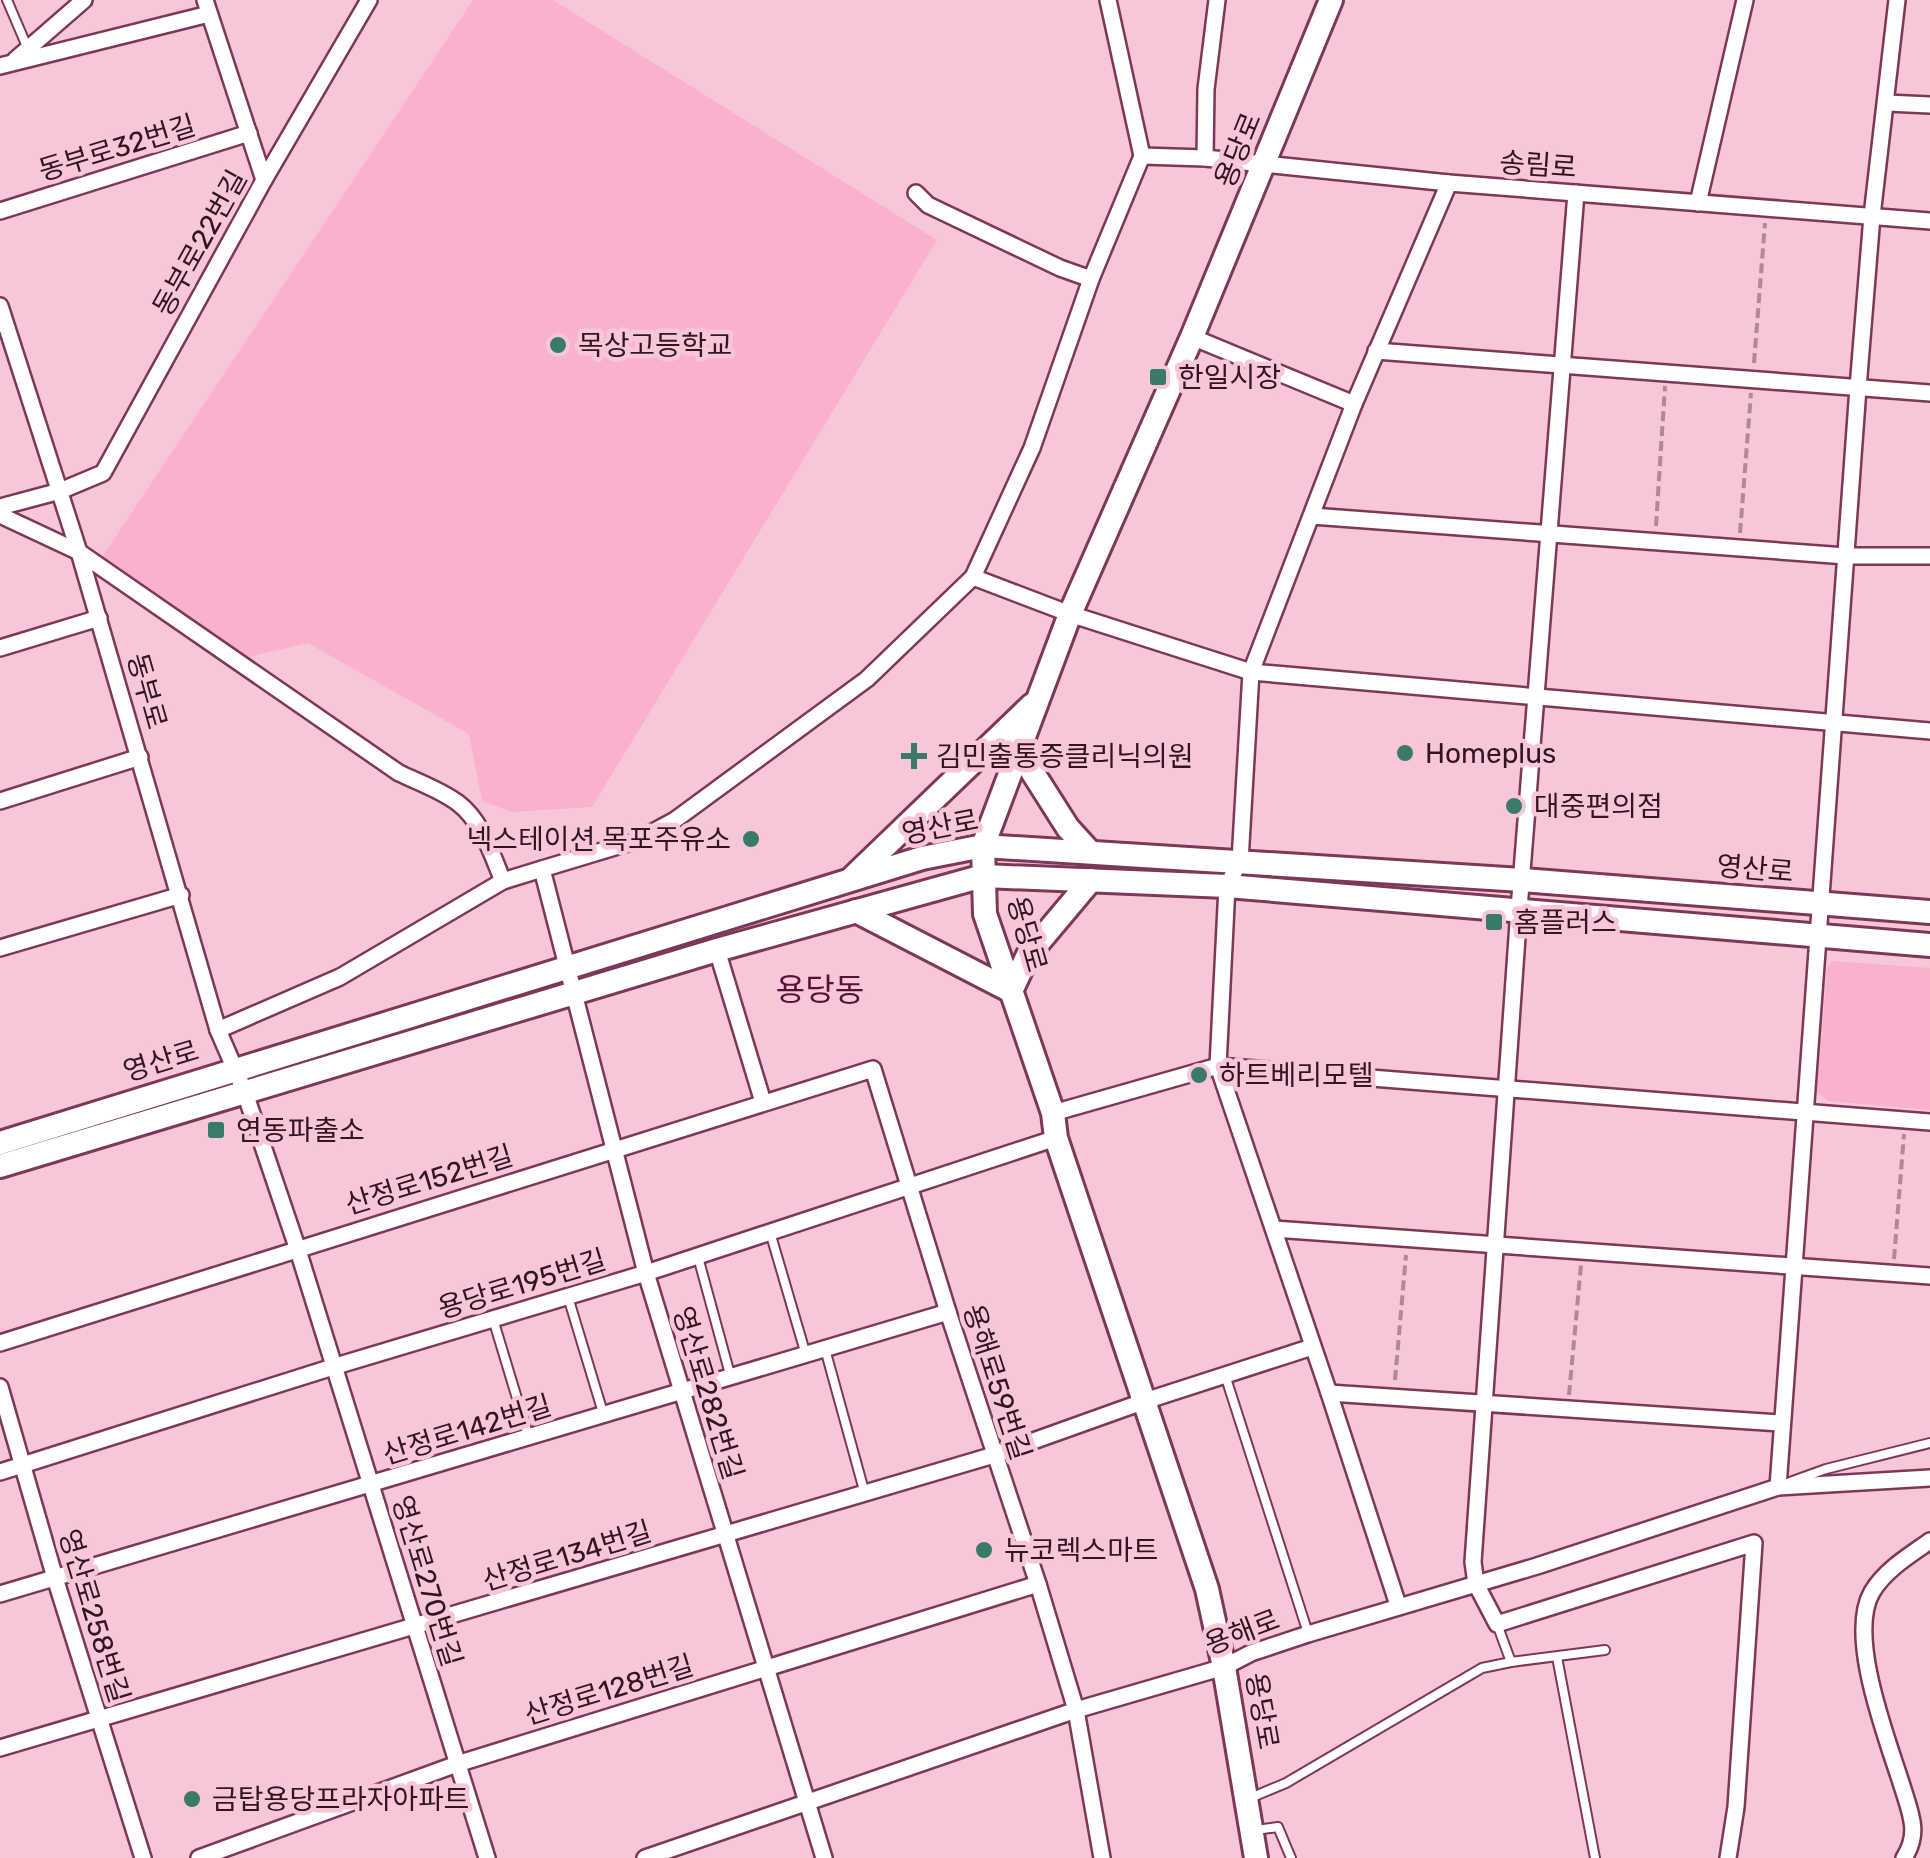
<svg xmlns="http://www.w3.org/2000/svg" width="1930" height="1858" viewBox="0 0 1930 1858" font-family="Rubik,'Noto Sans KR',sans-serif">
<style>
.built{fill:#f9b1cd}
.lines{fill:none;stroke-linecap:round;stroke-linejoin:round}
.lane-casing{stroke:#7d3857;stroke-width:12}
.street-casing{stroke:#7d3857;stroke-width:20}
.secondary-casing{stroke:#7d3857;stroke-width:28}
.path{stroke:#b28798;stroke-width:4;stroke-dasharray:10 5;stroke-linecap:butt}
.lane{stroke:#fff;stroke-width:8}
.street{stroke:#fff;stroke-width:15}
.secondary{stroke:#fff;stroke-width:22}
.poi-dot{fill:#3a7a69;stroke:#f8c6d9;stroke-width:4}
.labels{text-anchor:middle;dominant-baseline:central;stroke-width:9;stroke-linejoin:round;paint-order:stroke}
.street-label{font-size:28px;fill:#331522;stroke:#f8c6d9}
.poi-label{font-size:28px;fill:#331522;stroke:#f8c6d9;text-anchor:start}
.quarter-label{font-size:32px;fill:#551234;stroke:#f8c6d9}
</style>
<rect width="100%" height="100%" fill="#f8c6d9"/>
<g class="built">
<polygon points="473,0 553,0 937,240 592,807 512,812 482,801 469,734 308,643 247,657 103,556"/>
<polygon points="1832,961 1930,968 1930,1110 1828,1101 1817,1092 1827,968"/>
</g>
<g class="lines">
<defs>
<g id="lane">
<polyline points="7,0 28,49"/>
<polyline points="770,1232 806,1355"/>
<polyline points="698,1257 731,1378"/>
<polyline points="568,1297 604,1416"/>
<polyline points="493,1319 529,1438"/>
<polyline points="825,1349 865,1494"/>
<polyline points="1225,1375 1308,1633"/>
<polyline points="1790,1482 1826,1469 1930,1443"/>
<polyline points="1497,1624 1511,1662 1605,1650"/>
<polyline points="1557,1657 1595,1858"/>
<polyline points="1250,1798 1286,1783 1482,1668 1511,1662"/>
<polyline points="1256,1830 1278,1827 1291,1858"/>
</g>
<g id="street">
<polyline points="205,0 264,180"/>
<polyline points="1108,0 1142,156"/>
<polyline points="15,60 84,0"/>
<polyline points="0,66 209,14"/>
<polyline points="1887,103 1930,105"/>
<polyline points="1142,156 1205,158 1449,183 1930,221"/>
<polyline points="1205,158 1206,89 1217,0"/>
<polyline points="916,193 928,205 1060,268 1091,279"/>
<polyline points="1576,193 1519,909 1473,1562 1476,1584 1497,1624 1754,1543 1736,1807 1728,1858"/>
<polyline points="1698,203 1745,0"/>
<polyline points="0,211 249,133"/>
<polyline points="0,306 79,552 218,1030 244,1090 297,1247 487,1858"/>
<polyline points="1192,337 1354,404"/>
<polyline points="1376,351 1930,393"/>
<polyline points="0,507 60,491 103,473 264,180 369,0"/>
<path d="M0,515L79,552L399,773C418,782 441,790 458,803C482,821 492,855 503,881"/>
<polyline points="1312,516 1846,556 1930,556"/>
<polyline points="973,577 1070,614 1251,672 1930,731"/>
<polyline points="0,648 99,618"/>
<polyline points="0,801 140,757"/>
<polyline points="0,948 181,895"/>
<polyline points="717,950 763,1102"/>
<polyline points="218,1030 340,977 503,881 542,869"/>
<polyline points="1053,1113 1218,1066 1930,1122"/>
<polyline points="1274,1229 1930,1276"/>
<polyline points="0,1343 873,1069 948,1312 1038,1584 1076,1710 1102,1858"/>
<polyline points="0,1387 55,1578 143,1858"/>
<polyline points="1329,1393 1780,1423"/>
<polyline points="0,1472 336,1366 646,1273 1056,1138"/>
<polyline points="1778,1487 1858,388 1872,216 1897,0"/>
<polyline points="0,1594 948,1312"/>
<polyline points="1398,1605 1329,1393 1218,1066 1227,886 1240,861 1251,672 1354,404 1449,183"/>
<polyline points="0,1748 994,1455 1145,1401 1312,1347"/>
<polyline points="199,1858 457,1764 1038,1584"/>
<polyline points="645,1858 1076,1710 1224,1667 1251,1653 1308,1634 1537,1566 1778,1487 1930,1478"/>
<polyline points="824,1858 646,1273 542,869 638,840 675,820 867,679 973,577 1032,448 1091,279 1142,156"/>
<path d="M1904,1858C1919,1835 1912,1817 1904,1792C1889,1743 1846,1637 1872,1592C1885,1570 1910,1555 1930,1541"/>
</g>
<g id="secondary">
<polyline points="1019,751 1068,828 1089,851"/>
<polyline points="853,877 1032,705"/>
<polyline points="856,911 1011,991 1028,955 1091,880"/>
<polyline points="0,1143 922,858 983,846 1522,880 1930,912"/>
<polyline points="0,1166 717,950 983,876 1227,886 1930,945"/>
<polyline points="1256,1858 1224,1667 1207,1589 1056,1138 1053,1113 985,914 983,846 1070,614 1192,337 1331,0"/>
</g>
</defs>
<use href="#lane" class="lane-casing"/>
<use href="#street" class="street-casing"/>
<use href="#secondary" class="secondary-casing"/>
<g class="path">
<polyline points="1754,363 1765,223"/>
<polyline points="1656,526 1665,386"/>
<polyline points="1740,533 1751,393"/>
<polyline points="1894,1259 1904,1134"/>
<polyline points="1395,1380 1406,1255"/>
<polyline points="1569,1395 1581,1265"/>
</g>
<use href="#lane" class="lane"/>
<use href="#street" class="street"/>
<use href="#secondary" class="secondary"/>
</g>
<g class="poi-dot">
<circle cx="558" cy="345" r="10"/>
<rect x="1148" y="367" width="20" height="20" rx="5"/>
<circle cx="1405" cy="753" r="10"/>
<path d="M909 741h10v10h10v10h-10v10h-10v-10h-10v-10h10z"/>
<circle cx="1514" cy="806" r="10"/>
<circle cx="751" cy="839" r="10"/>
<rect x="1484" y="912" width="20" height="20" rx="5"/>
<circle cx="1199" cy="1075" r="10"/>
<rect x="206" y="1120" width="20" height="20" rx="5"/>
<circle cx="984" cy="1550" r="10"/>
<circle cx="192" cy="1799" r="10"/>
</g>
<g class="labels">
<g class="street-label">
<text transform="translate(117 148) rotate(-17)">동부로32번길</text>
<text transform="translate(1238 150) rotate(-68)">용당로</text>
<text transform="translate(1538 165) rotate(4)">송림로</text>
<text transform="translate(200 243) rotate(-61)">동부로22번길</text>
<text transform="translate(147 691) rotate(74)">동부로</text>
<text transform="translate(940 827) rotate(-11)">영산로</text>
<text transform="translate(1755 869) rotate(5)">영산로</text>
<text transform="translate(1027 934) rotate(74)">용당로</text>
<text transform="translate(161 1061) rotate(-17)">영산로</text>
<text transform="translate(429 1180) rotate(-17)">산정로152번길</text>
<text transform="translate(522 1284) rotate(-17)">용당로195번길</text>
<text transform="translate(997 1382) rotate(72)">용해로59번길</text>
<text transform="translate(708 1393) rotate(73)">영산로282번길</text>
<text transform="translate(467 1430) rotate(-17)">산정로142번길</text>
<text transform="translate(567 1556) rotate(-17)">산정로134번길</text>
<text transform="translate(427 1581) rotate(73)">영산로270번길</text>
<text transform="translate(94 1616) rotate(73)">영산로258번길</text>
<text transform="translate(1242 1632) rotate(-21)">용해로</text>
<text transform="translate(609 1690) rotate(-17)">산정로128번길</text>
<text transform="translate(1262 1711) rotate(80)">용당로</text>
</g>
<g class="poi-label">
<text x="578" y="345">목상고등학교</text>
<text x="1178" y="377">한일시장</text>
<text x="1425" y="753">Homeplus</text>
<text x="936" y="756">김민출통증클리닉의원</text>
<text x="1534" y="806">대중편의점</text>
<text x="731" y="839" text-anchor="end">넥스테이션 목포주유소</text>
<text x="1514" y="922">홈플러스</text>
<text x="1219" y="1075">하트베리모텔</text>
<text x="236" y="1130">연동파출소</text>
<text x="1004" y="1550">뉴코렉스마트</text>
<text x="212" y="1799">금탑용당프라자아파트</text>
</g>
<g class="quarter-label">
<text x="820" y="990">용당동</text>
</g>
</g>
</svg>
